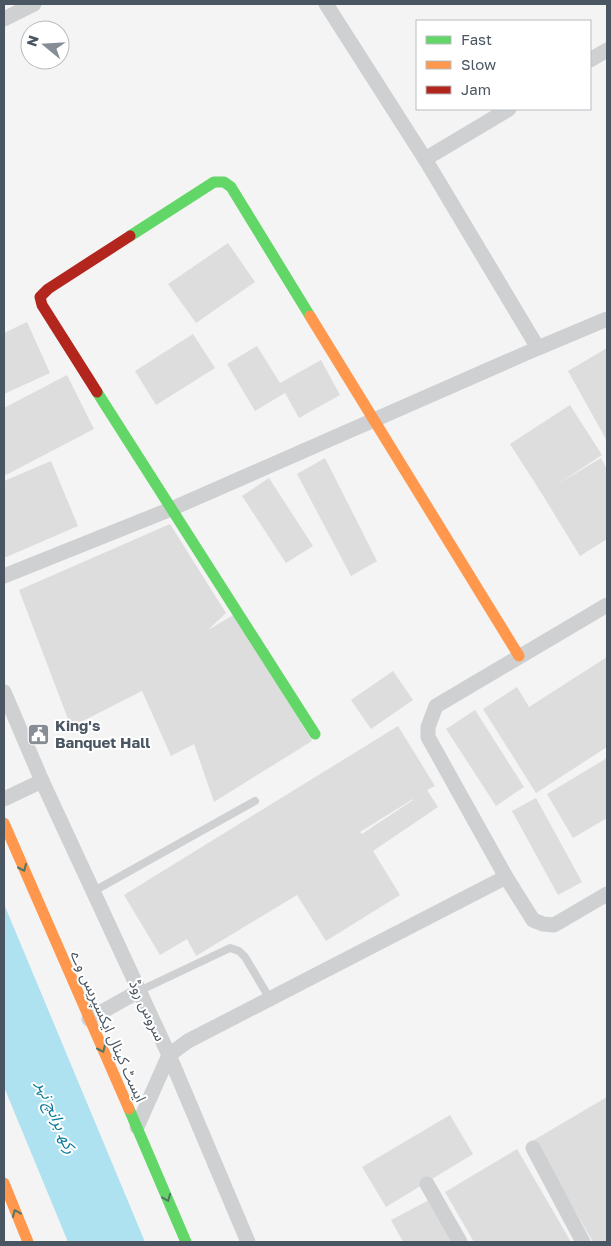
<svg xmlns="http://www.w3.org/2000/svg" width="611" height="1246" viewBox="0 0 611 1246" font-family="'Golos Text','Noto Sans Arabic',sans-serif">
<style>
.water{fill:#aee2f0}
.building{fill:#ddddde;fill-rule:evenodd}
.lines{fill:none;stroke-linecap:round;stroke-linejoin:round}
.lane{stroke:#ced0d2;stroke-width:8}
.street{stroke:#ced0d2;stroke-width:15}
.fast{stroke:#63d668;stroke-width:11}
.slow{stroke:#ff974d;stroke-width:11}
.jam{stroke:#b3261e;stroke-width:11}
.oneway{stroke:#507663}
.labels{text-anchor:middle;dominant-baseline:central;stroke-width:4;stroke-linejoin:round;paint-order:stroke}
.poi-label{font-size:15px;font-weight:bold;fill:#4a5661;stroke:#fff;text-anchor:start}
.street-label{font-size:15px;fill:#4a5661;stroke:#fff}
.water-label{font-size:16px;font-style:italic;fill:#0c7c9b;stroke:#fff}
</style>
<rect width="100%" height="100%" fill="#f4f4f4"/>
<polygon class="water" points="4,904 145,1242 68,1242 4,1087"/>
<g class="building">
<polygon points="228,243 255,282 196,323 168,284"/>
<polygon points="27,322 50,373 4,394 4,333"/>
<polygon points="193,334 215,368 156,405 135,371"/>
<polygon points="257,346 280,383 321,360 340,395 299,418 285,393 255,411 227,364"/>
<polygon points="607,348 607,441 568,371"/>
<polygon points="67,375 94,429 4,476 4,408"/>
<polygon points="570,405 602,455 556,485 601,458 607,469 607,539 580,556 542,494 510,444"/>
<polygon points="325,458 377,561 351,576 297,474"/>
<polygon points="51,461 78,526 4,558 4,481"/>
<polygon points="269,478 313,546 286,563 242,496"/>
<polygon points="170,524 226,613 208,630 235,614 312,741 214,802 194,744 171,756 142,691 71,727 19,590"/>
<polygon points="607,657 607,747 536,793 483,709 517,687 529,707"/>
<polygon points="393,671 413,700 371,729 351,700"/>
<polygon points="475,710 524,787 496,806 446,729"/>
<path d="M398,726L435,786L427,790L438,807L373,851L400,895L326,941L297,895L196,956L187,939L160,955L124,895ZM413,799V800L362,834L360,832Z"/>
<polygon points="607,758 607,818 573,838 547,794"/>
<polygon points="536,798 582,882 558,895 512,811"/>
<polygon points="607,1097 607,1242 593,1242 534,1140"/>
<polygon points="450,1115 473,1154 386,1207 362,1167"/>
<polygon points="517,1149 571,1242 474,1242 445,1192"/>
<polygon points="433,1198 456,1242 403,1242 391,1220"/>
</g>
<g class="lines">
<g class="lane">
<polyline points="94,891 255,801"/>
<polyline points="139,991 230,948 239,951 245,957 270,999"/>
</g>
<g class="street">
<polyline points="326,4 425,159 538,348 607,319"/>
<polyline points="4,19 34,4"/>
<polyline points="590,60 607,50"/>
<polyline points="425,159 509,109"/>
<polyline points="4,576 171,509 538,348"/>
<polyline points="607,605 436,706 428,727 428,737 506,877 533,920 543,924 554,925 607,894"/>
<polyline points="4,692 42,781"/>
<polyline points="4,799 42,781 169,1055 248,1242"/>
<polyline points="89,1019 139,991"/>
<polyline points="137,1127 169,1055 188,1041 506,877"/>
<polyline points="533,1148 583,1242"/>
<polyline points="427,1184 460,1242"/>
</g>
<g class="fast">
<polyline points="130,236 214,182 224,182 231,187 310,316"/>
<polyline points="97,392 315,734"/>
<polyline points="129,1109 186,1242"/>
</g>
<g class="slow">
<polyline points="310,316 519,656"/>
<polyline points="4,823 129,1109"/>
<polyline points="4,1183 28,1242"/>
</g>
<polyline class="jam" points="97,392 42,305 40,297 48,289 130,236"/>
</g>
<defs><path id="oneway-chevron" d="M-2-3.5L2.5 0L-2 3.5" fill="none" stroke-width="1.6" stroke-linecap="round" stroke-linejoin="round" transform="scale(1.25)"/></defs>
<g class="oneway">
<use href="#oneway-chevron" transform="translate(23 868) rotate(66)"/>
<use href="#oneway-chevron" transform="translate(102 1049) rotate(66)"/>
<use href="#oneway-chevron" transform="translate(167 1198) rotate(67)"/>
<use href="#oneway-chevron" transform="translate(16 1213) rotate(-113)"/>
</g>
<defs>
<symbol id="civic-square" viewBox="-11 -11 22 22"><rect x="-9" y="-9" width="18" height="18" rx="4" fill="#868d94" stroke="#fff"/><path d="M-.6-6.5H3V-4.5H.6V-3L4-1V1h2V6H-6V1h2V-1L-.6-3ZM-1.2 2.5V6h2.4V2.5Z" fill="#fff"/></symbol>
</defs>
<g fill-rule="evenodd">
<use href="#civic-square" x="26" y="722" width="25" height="25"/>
</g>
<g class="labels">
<g class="poi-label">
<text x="55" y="725">King's<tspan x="55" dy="17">Banquet Hall</tspan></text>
</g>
<g class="street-label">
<text transform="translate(148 1010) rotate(65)">سروس روڈ</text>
<text transform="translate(109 1026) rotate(66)">ایسٹ کینال ایکسپریس وے</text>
</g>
<g class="water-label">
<text transform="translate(57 1117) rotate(67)">رکھ برانچ نہر</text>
</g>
</g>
<rect width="611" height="1246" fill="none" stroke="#4a5661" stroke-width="10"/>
<rect x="416" y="20" width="175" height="90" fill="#ffffff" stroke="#b7bbc0"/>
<rect x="426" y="36" width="25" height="8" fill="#63d668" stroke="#b7bbc0"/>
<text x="461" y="45" font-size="15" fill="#4a5661">Fast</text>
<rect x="426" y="61" width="25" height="8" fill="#ff974d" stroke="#b7bbc0"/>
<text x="461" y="70" font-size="15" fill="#4a5661">Slow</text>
<rect x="426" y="86" width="25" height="8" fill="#b3261e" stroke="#b7bbc0"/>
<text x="461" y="95" font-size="15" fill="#4a5661">Jam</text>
<g transform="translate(45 45) rotate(288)"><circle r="24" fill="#ffffff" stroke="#b7bbc0"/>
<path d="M0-4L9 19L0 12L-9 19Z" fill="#868d94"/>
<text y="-8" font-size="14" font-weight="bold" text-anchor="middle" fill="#4a5661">N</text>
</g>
</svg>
